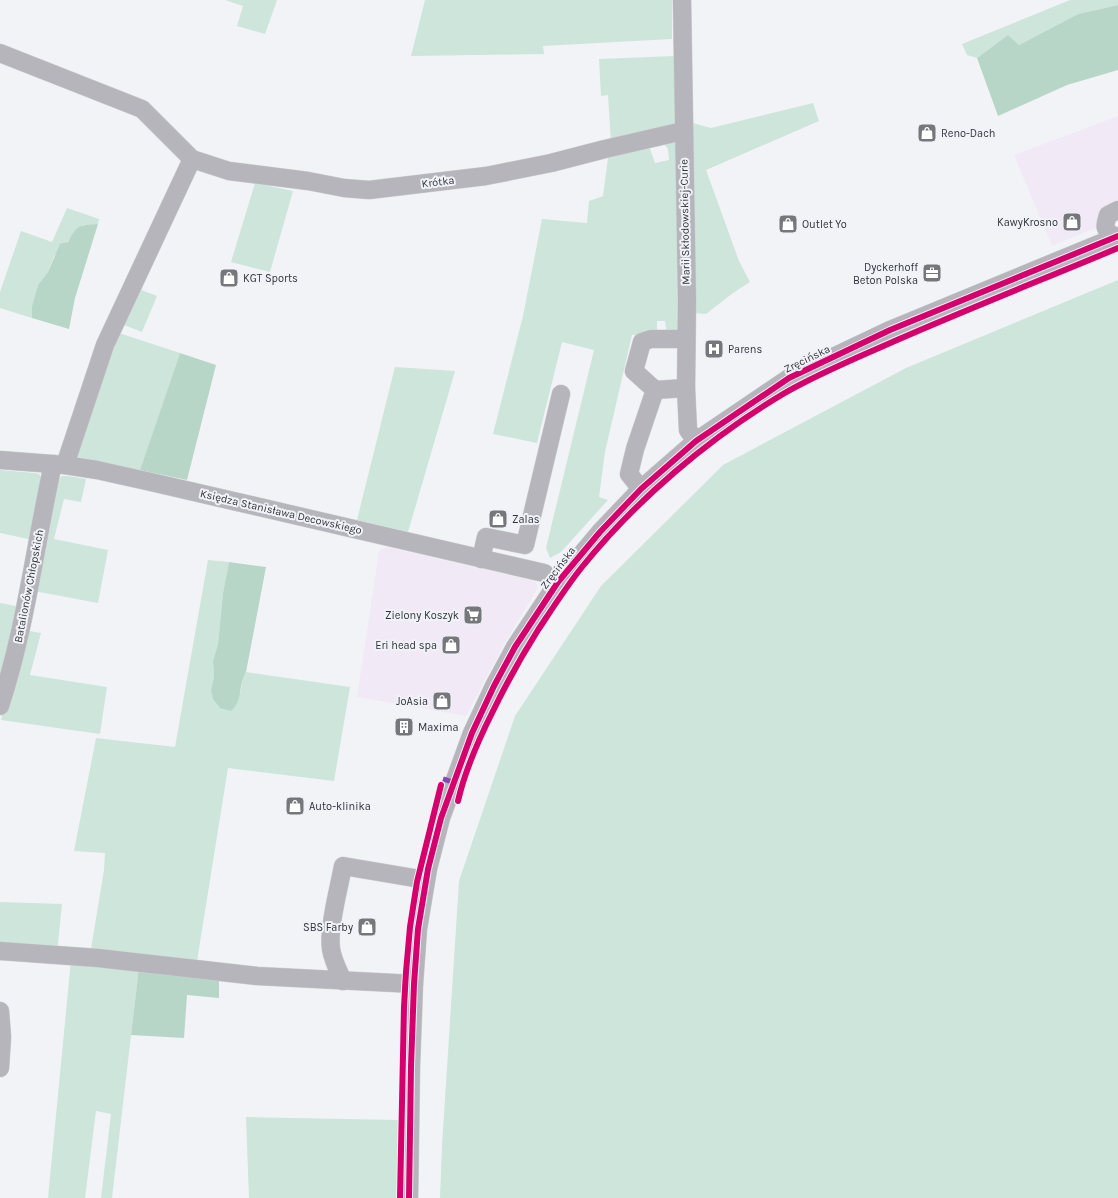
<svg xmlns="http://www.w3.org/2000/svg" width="1118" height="1198" viewBox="0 0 1118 1198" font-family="Karla,sans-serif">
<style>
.commercial{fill:#f1eaf6}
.green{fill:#cde5da}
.forest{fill:#b7d6c7}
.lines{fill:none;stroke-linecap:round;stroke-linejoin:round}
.minor-casing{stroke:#d0d1d3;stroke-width:19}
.minor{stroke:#b6b5bb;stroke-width:18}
.quiet{stroke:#8e44ad;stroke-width:5;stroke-dasharray:10 5;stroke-linecap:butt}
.cycleway-casing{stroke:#f0f2f9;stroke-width:8}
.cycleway{stroke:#d6006c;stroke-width:6}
.labels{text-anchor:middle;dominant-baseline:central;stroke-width:4;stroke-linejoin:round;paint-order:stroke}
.poi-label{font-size:11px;fill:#333436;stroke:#f0f2f9;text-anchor:start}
.street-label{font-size:11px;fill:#333436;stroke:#f0f2f9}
</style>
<rect width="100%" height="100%" fill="#f2f3f7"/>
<g class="commercial">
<polygon points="1118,116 1118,219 1052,246 1014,155"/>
<polygon points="386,547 534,581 537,584 538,588 506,641 466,716 357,697 379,551"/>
</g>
<g class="green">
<polygon points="225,0 277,0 265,34 237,26 243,6"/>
<polygon points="425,0 672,0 672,39 543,46 544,54 411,56"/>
<polygon points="1070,0 1118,0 1118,5 1078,14 1019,45 1008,35 977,58 967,55 962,44"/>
<polygon points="674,56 676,122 671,127 611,142 608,95 601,96 599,59"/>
<polygon points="813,103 819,121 706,170 739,261 750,282 733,293 706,314 694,313 693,123 711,128"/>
<polygon points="676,142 678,335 667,335 665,321 657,321 657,334 632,335 605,452 599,497 608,500 561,552 550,558 546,548 594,350 562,342 537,443 493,434 523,316 542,219 587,223 589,201 603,196 608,158 649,146 655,163 669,160 668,149 663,143"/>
<polygon points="255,183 293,191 270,272 231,262"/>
<polygon points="67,208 99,219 98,224 83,225 54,256 48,272 38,285 32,306 32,318 0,308 0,292 21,231 52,242"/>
<polygon points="1118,280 1118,1198 440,1198 442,1146 459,881 515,716 601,586 723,465 906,368"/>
<polygon points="139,289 157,296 142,332 124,325"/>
<polygon points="119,333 180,353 140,470 78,457 82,428"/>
<polygon points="395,367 455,371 408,532 357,520"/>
<polygon points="0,470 34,473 39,474 42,479 33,540 0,533"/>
<polygon points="62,476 68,476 86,479 81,502 64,499 54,539 108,550 98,603 34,591 56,484 58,484 60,478"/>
<polygon points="208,560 229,562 223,593 218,644 213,661 214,677 211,690 240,694 243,677 246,672 350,687 334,781 228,768 196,967 90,955 104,870 105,853 74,851 96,738 175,747"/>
<polygon points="0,603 21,607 0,681"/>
<polygon points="24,630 41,633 30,675 107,687 100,734 1,720"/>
<polygon points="0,902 62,904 57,953 0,948"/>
<polygon points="71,960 139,967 112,1198 101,1198 111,1114 96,1111 85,1198 48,1198"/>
<polygon points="246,1117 398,1120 397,1198 249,1198"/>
</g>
<g class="forest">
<polygon points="1118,5 1118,70 1067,85 998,116 977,58 1008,35 1019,45 1078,14"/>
<path d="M98,224L75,298L69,329L32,318V306L38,285L48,272L60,244L68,242C77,225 79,225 98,224Z"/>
<polygon points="180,353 216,365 187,480 140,470"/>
<path d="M229,562L266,567L246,672C238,685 243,701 231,711L220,708L213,699L211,690L214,677L213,661L218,644L223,593Z"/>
<polygon points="139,967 219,976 219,998 187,995 184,1038 131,1035"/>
</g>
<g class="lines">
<defs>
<g id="minor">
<polyline points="682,0 687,301 686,388 688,430 696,441"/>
<polyline points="0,53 142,109 192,159 229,171 308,181 344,188 369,190 486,176 551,163 605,149 683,131"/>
<path d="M1114,237C1104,229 1104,227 1108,215L1118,210"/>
<polyline points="686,339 651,339 642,342 634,371 655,390 686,388"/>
<polyline points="0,460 65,465 97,470 151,482 544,573 558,582"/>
<polyline points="65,465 105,345 192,159"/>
<polyline points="641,489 629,474 635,449 655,390"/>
<polyline points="481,559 486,537 525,545 561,394"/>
<path d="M0,706C26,627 35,545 53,464"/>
<polyline points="0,951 98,958 257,976 414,984"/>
<path d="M343,981C338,970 333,961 331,949C328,928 339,888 343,866L426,880"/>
<polyline points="0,1011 2,1037 0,1068"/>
<polyline points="409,1198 411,1066 414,984 418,929 428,869 441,818 472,733 494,686 515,647 558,582 600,532 641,489 696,441 789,378 890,330 1118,236"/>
</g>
</defs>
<use href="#minor" class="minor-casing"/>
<use href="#minor" class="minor"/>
<polyline class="quiet" points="443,779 456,783"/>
<defs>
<g id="cycleway">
<path d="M458,801C465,770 478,741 492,713C506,684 521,657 538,630C552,609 566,587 582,567C637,499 708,439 783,394C819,373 859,357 897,340C970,308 1044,279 1118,248"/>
<polyline points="400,1198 404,1007 406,972 410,927 417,882 441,785"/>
<polyline points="409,1198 411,1066 414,984 418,929 428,869 441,818 472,733 494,686 515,647 558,582 600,532 641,489 696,441 789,378 890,330 1118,236"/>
</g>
</defs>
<use href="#cycleway" class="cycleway-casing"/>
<use href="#cycleway" class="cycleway"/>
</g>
<defs>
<symbol id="shop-square" viewBox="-11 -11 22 22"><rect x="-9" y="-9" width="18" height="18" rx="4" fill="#76777a" stroke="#f0f2f9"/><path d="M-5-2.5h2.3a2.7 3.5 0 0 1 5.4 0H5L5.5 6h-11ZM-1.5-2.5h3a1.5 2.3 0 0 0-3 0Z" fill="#fff"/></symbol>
<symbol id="office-square" viewBox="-11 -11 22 22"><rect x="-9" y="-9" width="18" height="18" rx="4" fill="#76777a" stroke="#f0f2f9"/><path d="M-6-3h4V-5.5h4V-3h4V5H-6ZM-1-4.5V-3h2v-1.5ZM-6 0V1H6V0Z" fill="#fff"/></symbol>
<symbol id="hospital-square" viewBox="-11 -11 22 22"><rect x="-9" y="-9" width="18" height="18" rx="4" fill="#76777a" stroke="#f0f2f9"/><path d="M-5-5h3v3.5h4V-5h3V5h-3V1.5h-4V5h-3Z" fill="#fff"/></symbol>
<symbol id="supermarket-square" viewBox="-11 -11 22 22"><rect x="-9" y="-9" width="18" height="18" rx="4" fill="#76777a" stroke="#f0f2f9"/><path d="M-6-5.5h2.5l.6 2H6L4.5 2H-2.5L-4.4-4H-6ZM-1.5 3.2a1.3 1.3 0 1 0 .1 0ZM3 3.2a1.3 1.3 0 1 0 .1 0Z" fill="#fff"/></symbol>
<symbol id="building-square" viewBox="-11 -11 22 22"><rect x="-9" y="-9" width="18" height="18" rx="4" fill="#76777a" stroke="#f0f2f9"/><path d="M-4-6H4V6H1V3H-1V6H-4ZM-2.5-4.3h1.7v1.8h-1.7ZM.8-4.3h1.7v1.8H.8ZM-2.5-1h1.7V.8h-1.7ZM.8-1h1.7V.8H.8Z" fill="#fff"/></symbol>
</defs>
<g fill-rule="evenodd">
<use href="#shop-square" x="916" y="122" width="22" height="22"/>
<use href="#shop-square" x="1061" y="211" width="22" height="22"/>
<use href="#shop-square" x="777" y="213" width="22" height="22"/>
<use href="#office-square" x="921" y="262" width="22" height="22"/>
<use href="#shop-square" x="218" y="267" width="22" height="22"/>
<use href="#hospital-square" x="703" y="338" width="22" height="22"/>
<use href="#shop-square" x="487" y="508" width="22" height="22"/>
<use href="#supermarket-square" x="462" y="604" width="22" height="22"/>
<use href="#shop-square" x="440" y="634" width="22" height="22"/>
<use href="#shop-square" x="431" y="690" width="22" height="22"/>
<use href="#building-square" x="393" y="716" width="22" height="22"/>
<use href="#shop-square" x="284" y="795" width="22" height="22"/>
<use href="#shop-square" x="356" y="916" width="22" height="22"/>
</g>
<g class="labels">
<g class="poi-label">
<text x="941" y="133">Reno-Dach</text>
<text x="1058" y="222" text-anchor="end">KawyKrosno</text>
<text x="802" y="224">Outlet Yo</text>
<text x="918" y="267" text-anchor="end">Dyckerhoff<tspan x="918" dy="13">Beton Polska</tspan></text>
<text x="243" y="278">KGT Sports</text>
<text x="728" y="349">Parens</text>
<text x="512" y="519">Zalas</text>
<text x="459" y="615" text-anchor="end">Zielony Koszyk</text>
<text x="437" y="645" text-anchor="end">Eri head spa</text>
<text x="428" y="701" text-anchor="end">JoAsia</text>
<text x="418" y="727">Maxima</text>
<text x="309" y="806">Auto-klinika</text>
<text x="353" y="927" text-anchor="end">SBS Farby</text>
</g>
<g class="street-label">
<text transform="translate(438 182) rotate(-7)">Krótka</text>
<text transform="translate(685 222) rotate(-91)">Marii Skłodowskiej-Curie</text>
<text transform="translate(807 359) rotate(-26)">Zręcińska</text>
<text transform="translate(281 512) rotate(13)">Księdza Stanisława Decowskiego</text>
<text transform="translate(558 568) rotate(-53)">Zręcińska</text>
<text transform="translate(29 586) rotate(-79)">Batalionów Chłopskich</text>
</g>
</g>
</svg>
